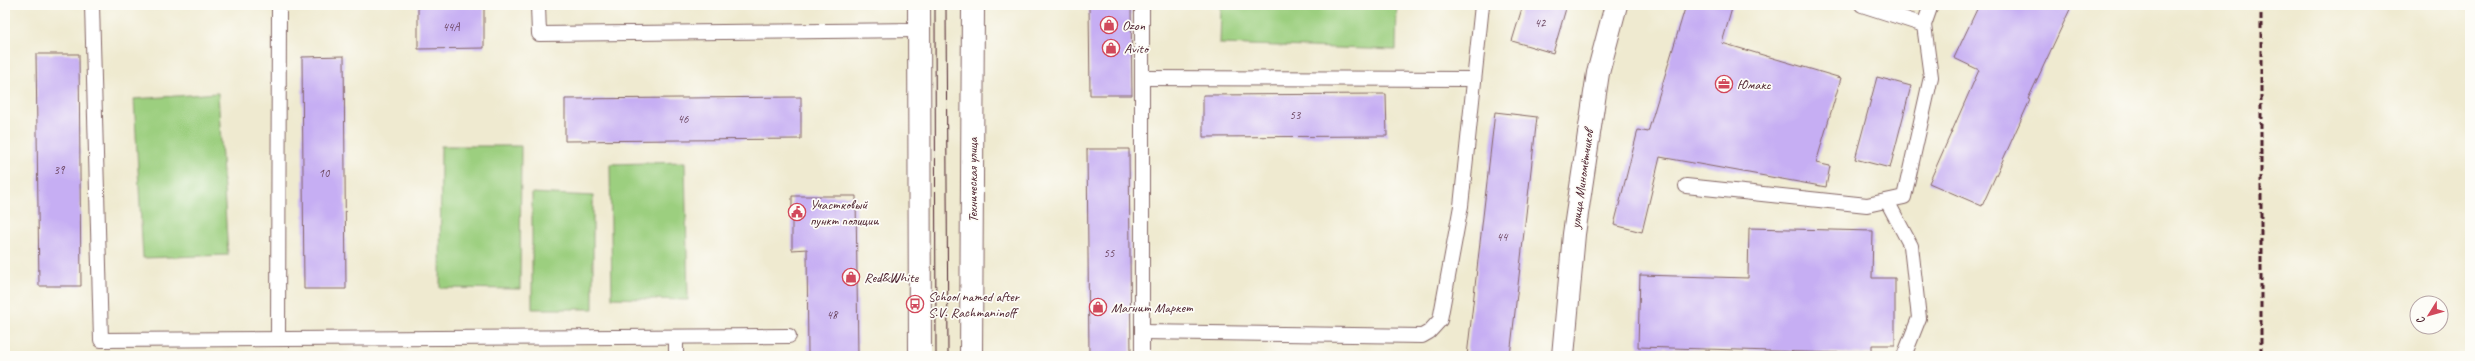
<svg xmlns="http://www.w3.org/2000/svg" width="2475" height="361" viewBox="0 0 2475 361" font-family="Caveat,sans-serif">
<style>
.green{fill:#9ccf7f;stroke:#737755}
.building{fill:#c6aef3}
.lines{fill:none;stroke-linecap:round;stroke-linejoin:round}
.service-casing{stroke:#846665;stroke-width:16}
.minor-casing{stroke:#846665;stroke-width:24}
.tertiary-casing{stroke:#846665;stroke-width:24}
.secondary-casing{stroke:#846665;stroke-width:24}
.service{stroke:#fff;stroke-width:14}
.minor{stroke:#fff;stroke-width:22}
.tertiary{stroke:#fff;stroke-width:22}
.secondary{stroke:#fff;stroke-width:22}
.tram{stroke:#4a1f2b;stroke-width:1}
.rail{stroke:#4a1f2b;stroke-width:3;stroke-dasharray:6 3;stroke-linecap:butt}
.labels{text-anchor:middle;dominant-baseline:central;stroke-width:3.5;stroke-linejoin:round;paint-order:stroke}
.number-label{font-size:12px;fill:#69435d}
.poi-label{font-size:14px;fill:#4a1f2b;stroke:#fdfcf7;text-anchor:start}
.street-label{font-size:14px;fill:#4a1f2b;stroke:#fdfcf7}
</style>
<rect width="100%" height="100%" fill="#fdfcf7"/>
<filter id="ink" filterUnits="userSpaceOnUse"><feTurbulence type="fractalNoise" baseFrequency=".025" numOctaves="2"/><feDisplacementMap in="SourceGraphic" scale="8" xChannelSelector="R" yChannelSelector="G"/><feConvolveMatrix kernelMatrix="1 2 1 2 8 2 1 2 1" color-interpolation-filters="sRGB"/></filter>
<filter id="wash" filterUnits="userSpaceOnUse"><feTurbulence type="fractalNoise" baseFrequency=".012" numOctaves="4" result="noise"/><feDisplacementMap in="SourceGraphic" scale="16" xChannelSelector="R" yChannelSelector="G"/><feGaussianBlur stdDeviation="0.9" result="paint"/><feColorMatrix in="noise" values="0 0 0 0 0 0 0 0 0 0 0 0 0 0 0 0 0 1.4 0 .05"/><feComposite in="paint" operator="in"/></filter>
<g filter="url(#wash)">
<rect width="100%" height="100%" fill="#efead0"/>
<g class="green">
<polygon points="1221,5 1397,5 1396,50 1220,44"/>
<polygon points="218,93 228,255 143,258 134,99"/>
<polygon points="441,146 521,146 520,289 440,288"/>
<polygon points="685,162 688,300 612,298 610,164"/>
<polygon points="532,193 593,196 593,309 532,309"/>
</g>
<g id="blocks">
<g class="building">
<polygon points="418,5 484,5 484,48 418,49"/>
<polygon points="1089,5 1131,5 1132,95 1090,95"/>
<polygon points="1523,5 1567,5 1553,53 1512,41"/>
<polygon points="1686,5 1733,5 1722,43 1841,78 1816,163 1830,166 1826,187 1660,157 1642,232 1614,225 1638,130 1648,132"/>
<polygon points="1979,5 2072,5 2028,99 2030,100 1982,206 1929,183 1979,70 1954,58"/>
<polygon points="36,54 79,54 81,286 39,286"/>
<polygon points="344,56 346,289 304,289 302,57"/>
<polygon points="1877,77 1911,86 1890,168 1855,159"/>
<polygon points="1386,94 1387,136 1203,137 1203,95"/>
<polygon points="801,97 801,139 565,141 565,99"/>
<polygon points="1495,112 1537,117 1510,356 1467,356"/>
<polygon points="1087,149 1129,149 1131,356 1089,356"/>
<polygon points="792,196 856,196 858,356 808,356 807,249 792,250"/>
<polygon points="1749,228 1873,231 1872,278 1895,278 1895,345 1872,345 1872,354 1638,347 1640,275 1748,278"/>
</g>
</g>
</g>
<g filter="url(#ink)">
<use href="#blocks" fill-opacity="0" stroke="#846665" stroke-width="1"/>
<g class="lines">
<defs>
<g id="service">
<polyline points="92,5 101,340 789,336"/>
<polyline points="538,5 539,34 919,30"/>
<polyline points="1142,5 1142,356"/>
<polyline points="1862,5 1924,25"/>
<polyline points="1142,78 1473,79"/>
<polyline points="1686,186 1867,205 1904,197 1931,77 1924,25 1931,5"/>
<polyline points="1887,201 1911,246 1919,318 1904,356"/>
<polyline points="1142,332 1422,336 1429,332 1440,320 1461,206 1482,5"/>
<polyline points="676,337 676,356"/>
<polyline points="278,339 279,5"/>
</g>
<polyline id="minor" points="919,5 920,356"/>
<polyline id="tertiary" points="1563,356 1574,234 1598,73 1616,5"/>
<polyline id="secondary" points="971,356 973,5"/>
</defs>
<use href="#service" class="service-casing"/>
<use href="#minor" class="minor-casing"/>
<use href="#tertiary" class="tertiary-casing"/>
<use href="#secondary" class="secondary-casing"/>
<use href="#service" class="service"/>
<use href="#minor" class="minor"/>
<use href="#tertiary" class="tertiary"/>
<use href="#secondary" class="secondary"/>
<g class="tram">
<polyline points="935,5 936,356"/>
<polyline points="946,5 948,356"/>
</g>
<polyline class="rail" points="2261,5 2261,356"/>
</g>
</g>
<defs>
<symbol id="shop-ring" viewBox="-11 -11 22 22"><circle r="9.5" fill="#fdfcf7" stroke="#d1495b" stroke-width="1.5"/><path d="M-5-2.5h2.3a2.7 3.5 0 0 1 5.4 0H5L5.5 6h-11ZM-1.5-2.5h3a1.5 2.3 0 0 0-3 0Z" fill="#d1495b"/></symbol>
<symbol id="office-ring" viewBox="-11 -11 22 22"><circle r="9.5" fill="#fdfcf7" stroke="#d1495b" stroke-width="1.5"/><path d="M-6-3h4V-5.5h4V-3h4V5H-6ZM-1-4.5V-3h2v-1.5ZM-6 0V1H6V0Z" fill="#d1495b"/></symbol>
<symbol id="civic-ring" viewBox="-11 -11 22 22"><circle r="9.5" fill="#fdfcf7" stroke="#d1495b" stroke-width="1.5"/><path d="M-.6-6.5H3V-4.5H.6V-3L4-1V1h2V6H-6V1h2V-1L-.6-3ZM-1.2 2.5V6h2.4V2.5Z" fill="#d1495b"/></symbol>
<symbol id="bus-ring" viewBox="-11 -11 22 22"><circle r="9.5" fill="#fdfcf7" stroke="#d1495b" stroke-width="1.5"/><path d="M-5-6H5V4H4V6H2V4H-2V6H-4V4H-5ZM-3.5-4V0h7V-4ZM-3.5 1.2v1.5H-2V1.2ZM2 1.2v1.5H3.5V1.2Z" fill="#d1495b"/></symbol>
</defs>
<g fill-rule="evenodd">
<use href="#shop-ring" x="1099" y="15" width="20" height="20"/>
<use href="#shop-ring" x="1101" y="38" width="20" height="20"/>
<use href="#office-ring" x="1714" y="74" width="20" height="20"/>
<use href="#civic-ring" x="787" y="202" width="20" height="20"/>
<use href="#shop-ring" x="841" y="267" width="20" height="20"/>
<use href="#bus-ring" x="905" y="294" width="20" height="20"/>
<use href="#shop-ring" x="1088" y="297" width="20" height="20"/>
</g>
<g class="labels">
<g class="number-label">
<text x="1540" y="23">42</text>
<text x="451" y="27">44А</text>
<text x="1295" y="115">53</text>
<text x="683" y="119">46</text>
<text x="59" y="170">39</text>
<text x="324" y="173">10</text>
<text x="1502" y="237">44</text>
<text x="1109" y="253">55</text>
<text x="832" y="315">48</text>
</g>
<g class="poi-label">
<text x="1122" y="25">Ozon</text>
<text x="1124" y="48">Avito</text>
<text x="1737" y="84">Юмакс</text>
<text x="810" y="204">Участковый<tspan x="810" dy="16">пункт полиции</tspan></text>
<text x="864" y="277">Red&amp;White</text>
<text x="928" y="296">School named after<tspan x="928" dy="16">S.V. Rachmaninoff</tspan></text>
<text x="1111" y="307">Магнит Маркет</text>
</g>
<g class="street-label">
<text transform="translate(1582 179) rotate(-82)">улица Миномётчиков</text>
<text transform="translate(972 180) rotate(-90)">Техническая улица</text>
</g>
</g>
<rect width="2475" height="361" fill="none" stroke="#fdfcf7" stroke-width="20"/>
<g transform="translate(2429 315) rotate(233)"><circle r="19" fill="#fdfcf7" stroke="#b5a4a5"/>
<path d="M0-3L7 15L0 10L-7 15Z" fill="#d1495b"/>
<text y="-6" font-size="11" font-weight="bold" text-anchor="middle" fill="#4a1f2b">С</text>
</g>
</svg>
